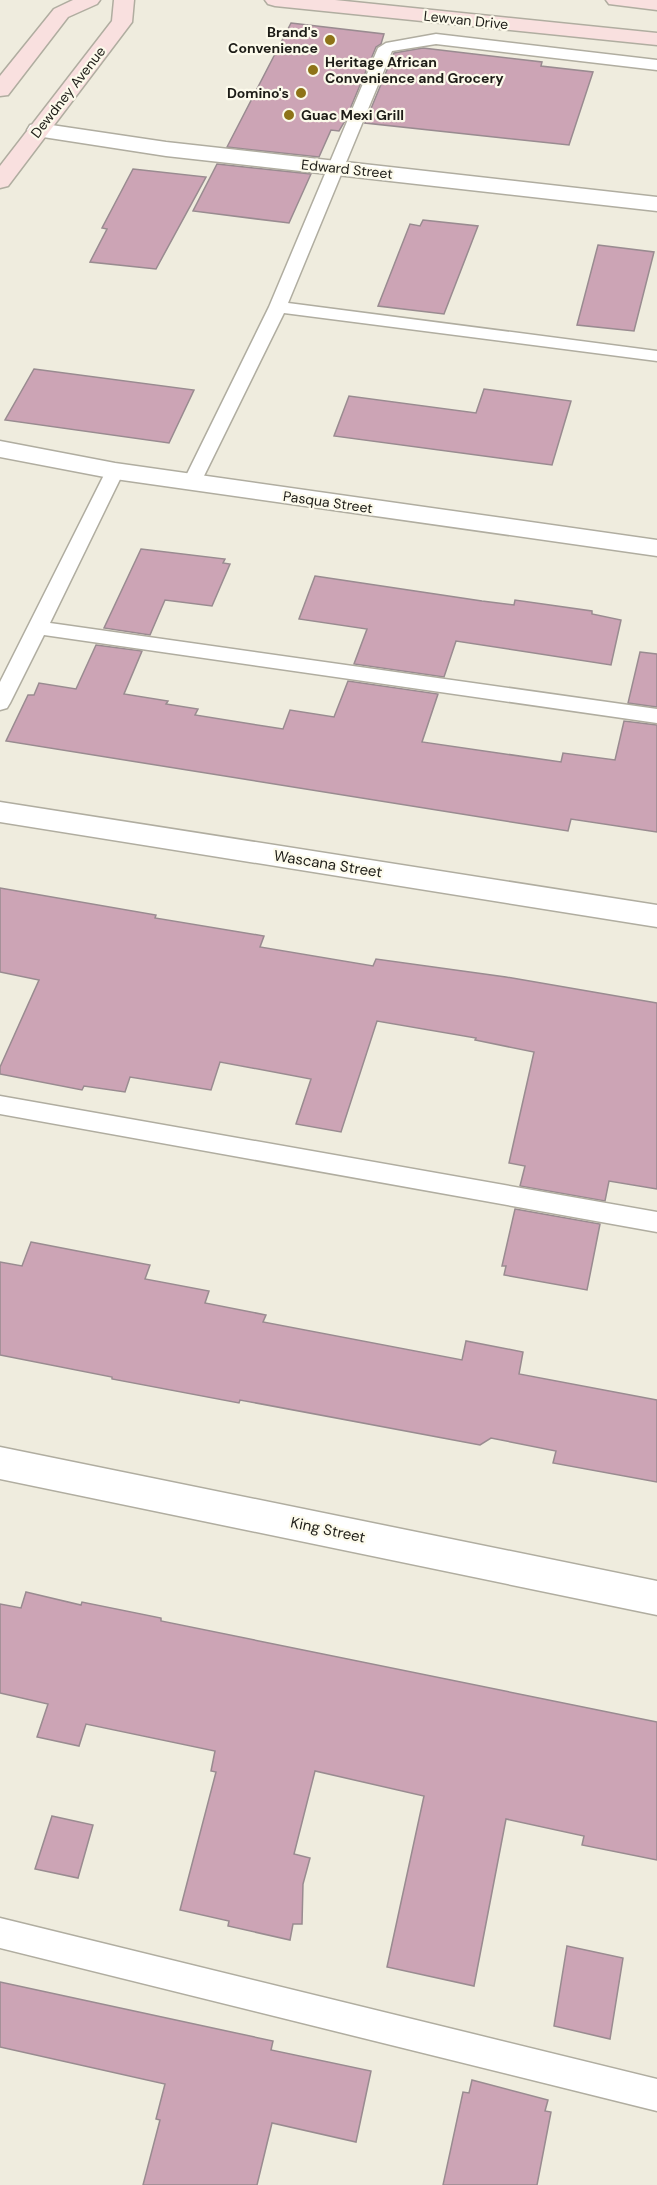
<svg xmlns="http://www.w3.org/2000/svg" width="657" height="2185" viewBox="0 0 657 2185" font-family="'DM Sans',sans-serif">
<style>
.building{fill:#cca4b5;stroke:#998b90;stroke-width:1.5}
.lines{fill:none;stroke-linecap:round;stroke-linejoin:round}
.service-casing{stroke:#b0ada0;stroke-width:3}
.minor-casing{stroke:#b0ada0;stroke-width:3}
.tertiary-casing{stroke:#b0ada0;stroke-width:3}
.secondary-casing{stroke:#b0ada0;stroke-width:3}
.service{fill:#fff;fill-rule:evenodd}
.minor{fill:#fff;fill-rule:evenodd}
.tertiary{fill:#fff;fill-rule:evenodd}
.secondary{fill:#f9e0df;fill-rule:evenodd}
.poi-dot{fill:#8e7318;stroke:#fcfaeb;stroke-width:2}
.labels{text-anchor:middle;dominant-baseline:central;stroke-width:4.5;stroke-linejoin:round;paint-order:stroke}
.far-street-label{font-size:14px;fill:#1d1c17;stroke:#fcfaeb}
.far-poi-label{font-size:14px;font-weight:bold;fill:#1d1c17;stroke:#fcfaeb;text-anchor:end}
.street-label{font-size:15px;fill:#1d1c17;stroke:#fcfaeb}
</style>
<rect width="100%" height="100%" fill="#efecde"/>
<g class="building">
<polygon points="291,23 384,34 381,44 376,47 345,121 339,131 331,130 319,157 227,147"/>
<polygon points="423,48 542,62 541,66 593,72 569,145 365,123 394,53"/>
<polygon points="217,164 311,174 289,223 193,211"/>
<polygon points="133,169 206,177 156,269 90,262 107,229 102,228"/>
<polygon points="423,220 478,226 444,314 378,306 410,224 420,226"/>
<polygon points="598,245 654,252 634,331 577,325"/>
<polygon points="34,369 194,390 169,443 5,420"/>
<polygon points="484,389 571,401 552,465 334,436 349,396 476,413"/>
<polygon points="141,549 225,559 223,563 230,564 212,606 165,600 150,635 104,628"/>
<polygon points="315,576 482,601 514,605 515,600 592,611 592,614 621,620 611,665 456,641 444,677 354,664 367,629 299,619"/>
<polygon points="96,645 142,651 124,694 168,701 166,704 198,709 195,715 283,729 290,710 334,717 348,681 438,694 422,742 561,762 563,753 615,760 624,721 657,725 657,832 571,819 568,831 6,741 28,695 34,695 39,683 76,689"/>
<polygon points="640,652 657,654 657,707 628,703"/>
<polygon points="0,888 156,915 155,918 264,936 260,947 373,966 376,959 506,977 657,1003 657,1189 609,1181 605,1201 520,1186 525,1166 509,1163 534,1052 475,1040 476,1038 377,1021 341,1132 296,1124 311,1079 220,1062 211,1090 130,1077 125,1092 84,1086 82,1090 0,1074 0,1067 39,980 0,972"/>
<polygon points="515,1209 600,1224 587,1290 504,1275 506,1266 502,1266"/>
<polygon points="31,1242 150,1265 145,1279 209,1291 205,1303 266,1315 263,1322 462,1360 466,1341 523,1352 519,1374 657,1400 657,1482 553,1463 556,1451 491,1438 480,1445 240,1400 239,1403 112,1379 112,1377 0,1355 0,1262 22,1266"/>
<polygon points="26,1592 81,1605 82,1602 161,1618 161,1621 657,1722 657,1860 582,1845 584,1836 506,1819 474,1986 387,1967 424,1796 315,1771 294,1854 310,1858 303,1884 302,1924 293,1924 290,1940 228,1926 229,1921 180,1910 216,1772 211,1771 215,1751 86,1724 79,1746 37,1737 48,1704 0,1693 0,1604 21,1608"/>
<polygon points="52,1816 93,1825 78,1878 35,1869"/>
<polygon points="567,1946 623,1958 610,2039 554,2026"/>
<polygon points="0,1982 273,2041 271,2050 371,2071 356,2142 272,2123 257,2185 143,2185 160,2120 156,2119 165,2084 0,2047"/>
<polygon points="472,2080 548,2100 545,2111 551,2112 537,2185 443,2185 463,2092 469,2093"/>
</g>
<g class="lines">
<defs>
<g id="service">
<polygon points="436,34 657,60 657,70 436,44 392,51 288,303 657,351 657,361 284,313 201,482 199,486 185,486 183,482 269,307 378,48 386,43"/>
<polygon points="115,465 122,467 124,471 50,623 657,709 657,723 44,635 10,703 7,708 0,710 0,682 106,471 108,467"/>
<polygon points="0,1096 657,1212 657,1232 0,1114"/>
<polygon points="0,1918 657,2079 657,2111 0,1948"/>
</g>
<g id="minor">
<polygon points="38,123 166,142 657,197 657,211 166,156 30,135 27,130 30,125"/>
<polygon points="0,802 657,905 657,927 0,822"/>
<polygon points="0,1447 657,1581 657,1615 0,1479"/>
</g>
<polygon id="tertiary" points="0,441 115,463 657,540 657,556 115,479 0,457"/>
<g id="secondary">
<polygon points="73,0 100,0 97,4 68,17 8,95 0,96 0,76 54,9"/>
<polygon points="114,0 134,0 132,22 8,186 0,188 0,166 112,21"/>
<polygon points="265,0 335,0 657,33 657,45 275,6 268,4"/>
<polygon points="606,0 657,0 657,10 609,4"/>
</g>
</defs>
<use href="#service" class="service-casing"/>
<use href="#minor" class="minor-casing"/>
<use href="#tertiary" class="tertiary-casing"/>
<use href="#secondary" class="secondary-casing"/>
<use href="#service" class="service"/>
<use href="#minor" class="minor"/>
<use href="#tertiary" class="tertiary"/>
<use href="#secondary" class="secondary"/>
</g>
<g class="poi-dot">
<circle cx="330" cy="40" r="6"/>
<circle cx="313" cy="70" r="6"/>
<circle cx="301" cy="93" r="6"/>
<circle cx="289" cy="115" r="6"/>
</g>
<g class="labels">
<g class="far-street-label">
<text transform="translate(466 20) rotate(6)">Lewvan Drive</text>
<text transform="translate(68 92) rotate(-52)">Dewdney Avenue</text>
<text transform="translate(347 169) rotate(6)">Edward Street</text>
<text transform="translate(328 502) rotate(8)">Pasqua Street</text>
</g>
<g class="far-poi-label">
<text x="318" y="32">Brand's<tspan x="318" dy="16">Convenience</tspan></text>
<text x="325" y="62" text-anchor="start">Heritage African<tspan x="325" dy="16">Convenience and Grocery</tspan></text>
<text x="289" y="93">Domino's</text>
<text x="301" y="115" text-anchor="start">Guac Mexi Grill</text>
</g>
<g class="street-label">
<text transform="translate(328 864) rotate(9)">Wascana Street</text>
<text transform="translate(328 1530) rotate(12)">King Street</text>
</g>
</g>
</svg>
